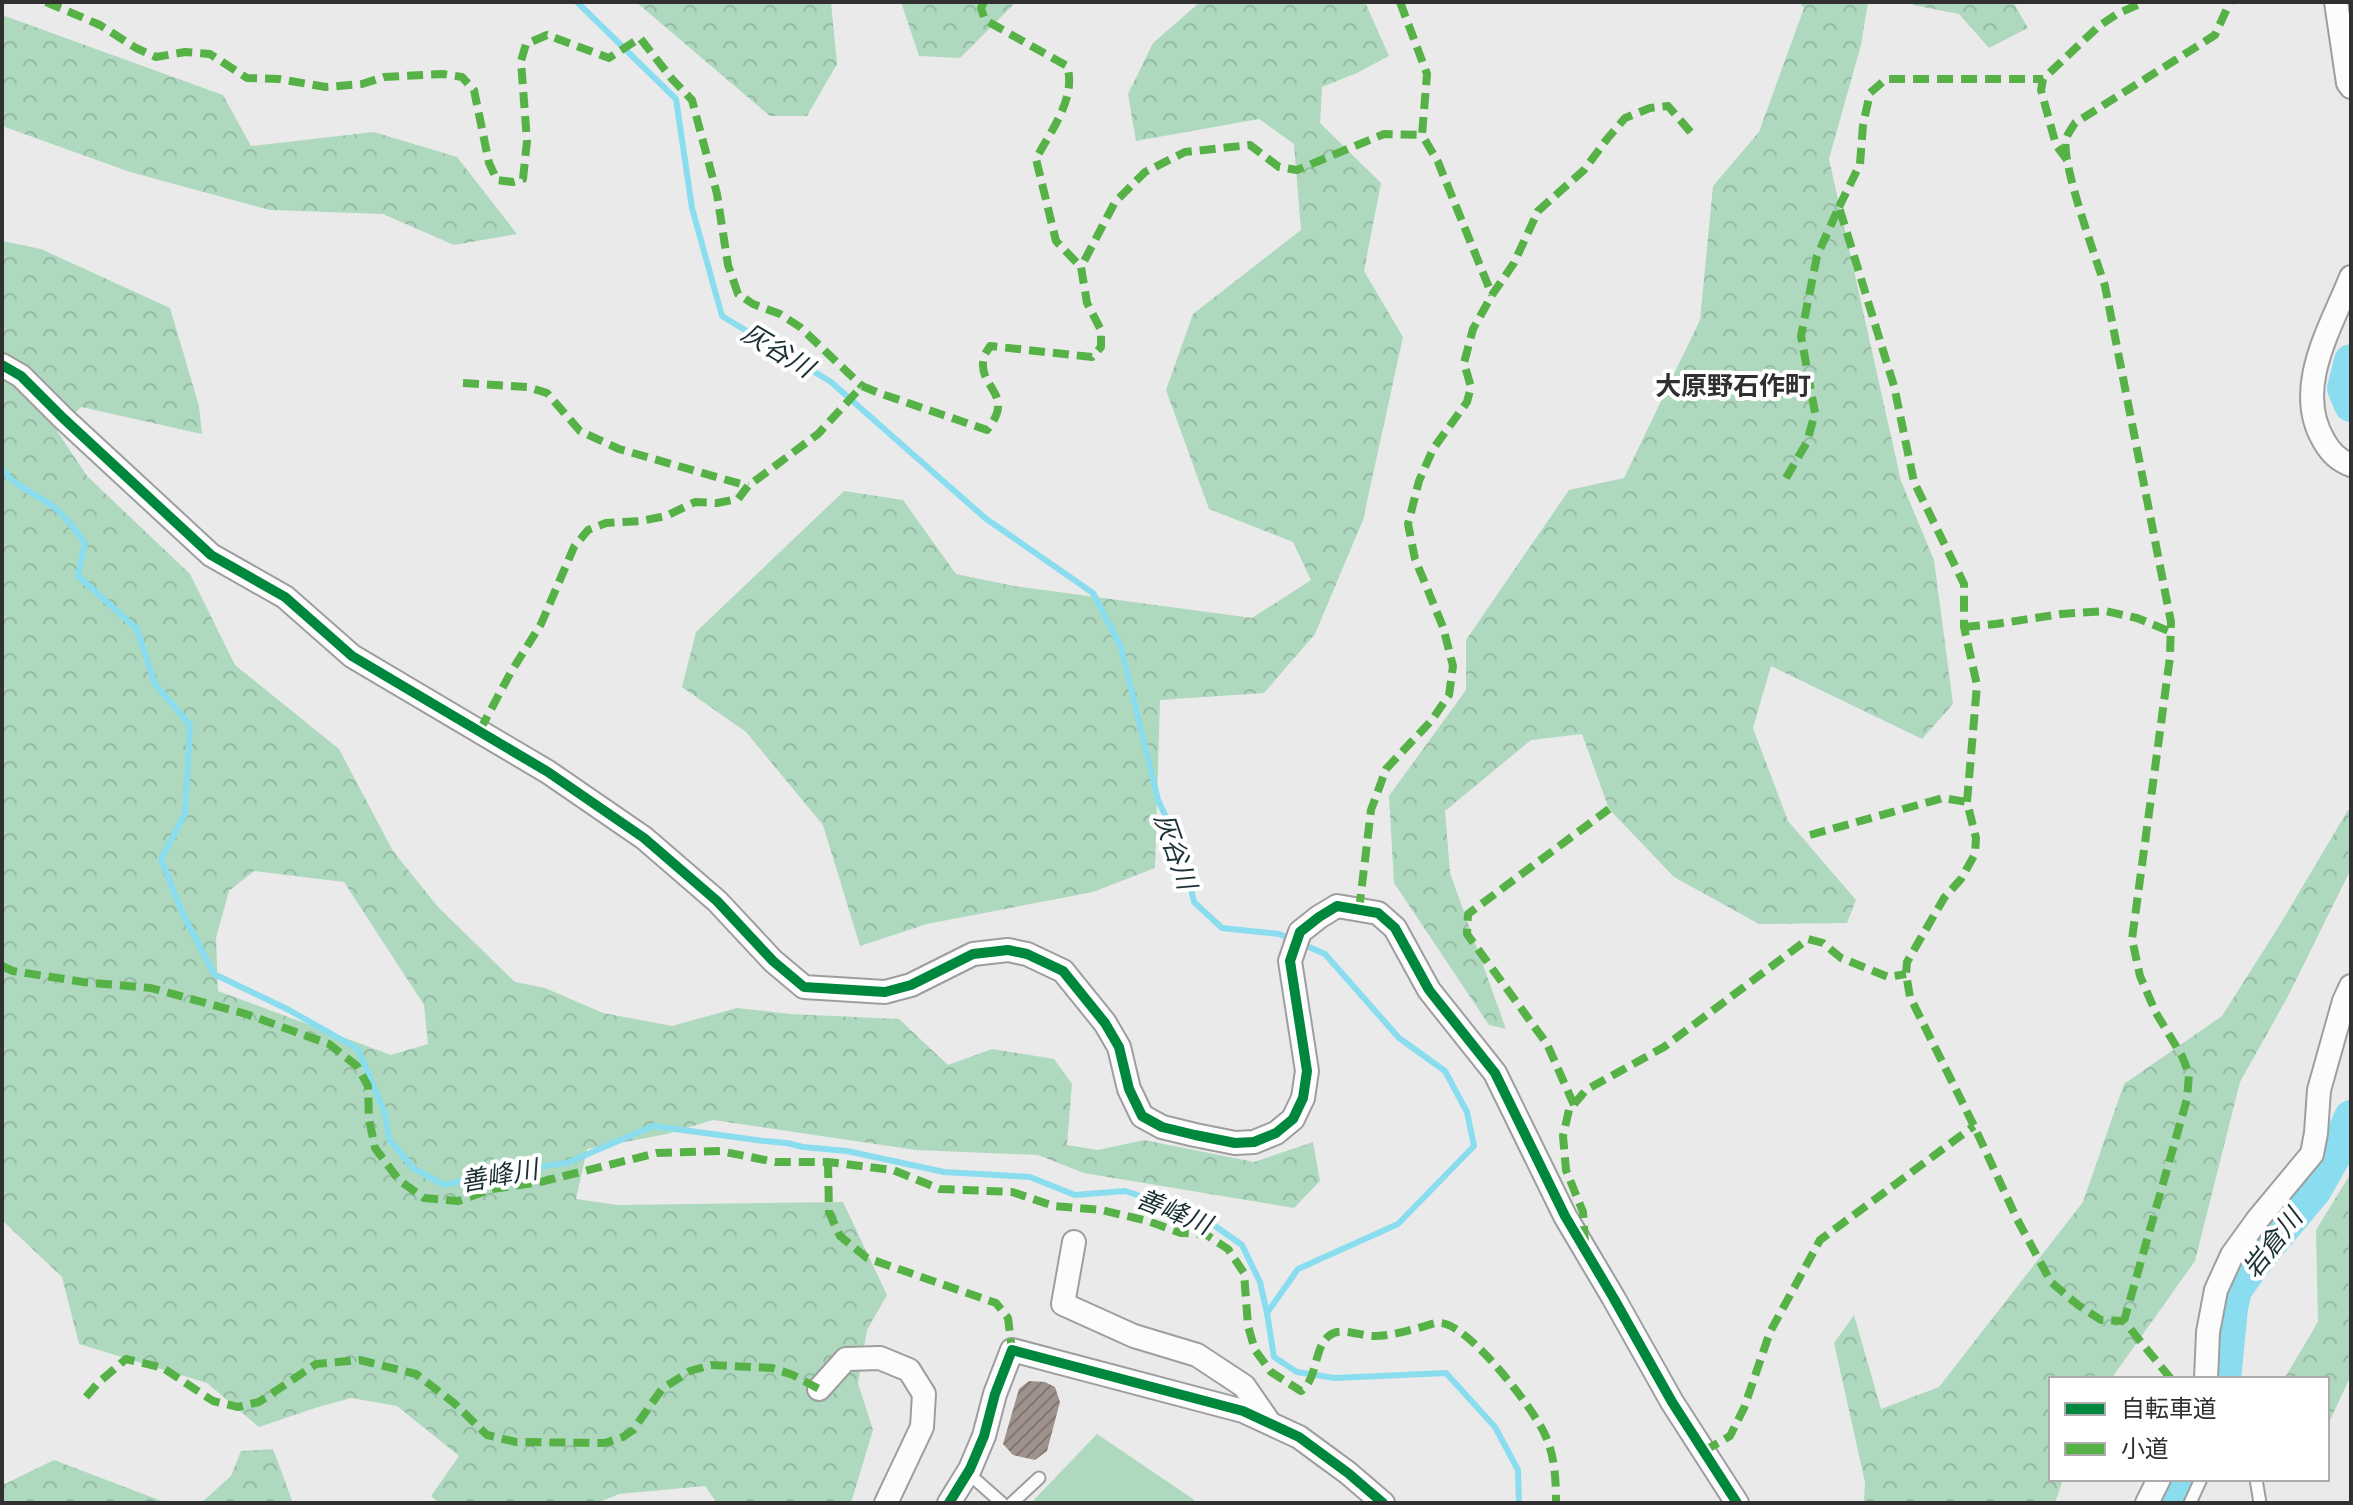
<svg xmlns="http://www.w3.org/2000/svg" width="2353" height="1505" viewBox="0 0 2353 1505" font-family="'Public Sans','Noto Sans JP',sans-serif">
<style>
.grass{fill:#aed9be}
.forest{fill:url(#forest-crowns);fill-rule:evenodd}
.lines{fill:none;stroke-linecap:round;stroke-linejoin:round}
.stream{stroke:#89ddef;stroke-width:6}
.river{stroke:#89ddef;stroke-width:34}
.building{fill:url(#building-hatch)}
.lane-casing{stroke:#9e9e9f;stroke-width:15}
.street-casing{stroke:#9e9e9f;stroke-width:26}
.lane{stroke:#fcfcfc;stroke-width:11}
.street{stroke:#fcfcfc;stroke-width:22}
.quiet{stroke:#56b246;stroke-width:8;stroke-dasharray:16 8;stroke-linecap:butt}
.cycleway-casing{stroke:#fff;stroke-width:15}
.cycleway{stroke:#00873e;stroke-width:10}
.labels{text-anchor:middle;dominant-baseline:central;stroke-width:8;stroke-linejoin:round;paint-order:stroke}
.water-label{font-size:26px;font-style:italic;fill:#1b3035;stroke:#fff}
.neighbourhood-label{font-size:26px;font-weight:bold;fill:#303031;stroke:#fff}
</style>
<defs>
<pattern id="forest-crowns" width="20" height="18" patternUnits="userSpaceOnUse" patternTransform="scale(2)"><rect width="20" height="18" fill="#aed9be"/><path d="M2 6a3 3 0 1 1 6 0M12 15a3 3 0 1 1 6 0" fill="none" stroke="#96bba4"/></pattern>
<pattern id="building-hatch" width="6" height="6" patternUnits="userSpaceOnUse" patternTransform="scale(2)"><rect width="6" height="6" fill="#9f918b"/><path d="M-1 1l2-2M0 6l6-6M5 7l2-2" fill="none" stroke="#827772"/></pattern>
</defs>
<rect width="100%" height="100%" fill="#eaeaeb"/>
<polygon class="grass" points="1097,1434 1193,1499 1196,1503 1031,1503"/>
<g class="forest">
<polygon points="636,2 831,2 837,64 807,116 770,116"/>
<polygon points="901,2 1016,2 960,58 919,56"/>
<polygon points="1200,2 1365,2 1389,56 1357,73 1322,87 1320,123 1381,183 1364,271 1403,337 1363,520 1315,634 1264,693 1160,700 1155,868 1093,892 927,924 860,946 823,825 746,732 682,687 696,632 844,491 903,500 956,574 1014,586 1252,618 1311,580 1293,542 1209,509 1166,390 1193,314 1301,230 1294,144 1259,119 1136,141 1128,94 1153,43"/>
<polygon points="1799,2 1868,2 1861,45 1829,159 1901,481 1934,560 1953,704 1922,739 1771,666 1753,728 1788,821 1856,900 1847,923 1759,924 1674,877 1609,809 1582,734 1531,740 1445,811 1450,873 1506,1029 1489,1025 1394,883 1389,796 1466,690 1466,640 1569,490 1624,478 1700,320 1713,186 1759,132 1804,8"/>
<polygon points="1913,2 2013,2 2028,28 1989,48 1959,14 1913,5"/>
<polygon points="2,15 223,95 251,146 374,132 457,157 517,234 454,245 383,214 270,210 130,172 2,126"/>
<path d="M2,241L41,249L170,308L199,406L202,434L81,407L57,431L87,476L190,574L235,665L339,749L393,851L438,907L515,982L545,988L603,1013L672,1026L737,1008L790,1014L899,1019L948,1065L992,1049L1054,1059L1072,1084L1067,1145L1098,1150L1144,1140L1254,1162L1313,1142L1320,1181L1294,1208L1084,1173L1038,1155L916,1150L713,1120L667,1134L587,1149L576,1199L617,1205L843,1202L887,1295L867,1330L858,1383L873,1430L851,1503H717L705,1486L619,1494L597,1503H439L431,1496L459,1456L397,1406L351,1398L315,1408L259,1427L207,1383L79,1344L62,1277L2,1220ZM254,871L344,882L424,1005L428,1044L391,1055L218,991L216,938L229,891Z"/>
<polygon points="2348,810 2351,810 2351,869 2287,998 2240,1082 2195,1261 2111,1379 2051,1379 2051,1479 2063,1479 2055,1503 1864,1503 1865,1482 1834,1343 1854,1315 1881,1409 1939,1387 2083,1202 2124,1084 2222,1016 2281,923"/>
<polygon points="2351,1173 2351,1375 2327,1427 2327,1379 2284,1379 2318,1322 2316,1230"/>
<polygon points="273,1449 293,1503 201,1503 231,1476 241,1451"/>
<polygon points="54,1460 167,1503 2,1503 2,1483 5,1484"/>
</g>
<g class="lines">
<g class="stream">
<polyline points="577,2 676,99 692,208 722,316 831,382 985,518 1093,593 1121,647 1158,800 1182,851 1194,902 1222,928 1279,934 1325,954 1399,1038 1445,1071 1467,1112 1474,1146 1398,1224 1298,1269 1267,1313 1274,1357 1297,1372 1335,1378 1446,1373 1495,1427 1518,1470 1519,1503"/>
<path d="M2,469C16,488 37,494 55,508C67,518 75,530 85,543L78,576L137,629L155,684L190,725L185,814L161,859L182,912L214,974L289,1010L358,1049L385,1113L389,1139L413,1168L444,1185L494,1173L567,1163L653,1126L764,1141L787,1143L803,1147L847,1151L944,1172L1030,1177L1075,1195L1125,1191L1201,1216L1242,1245L1260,1282L1267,1313"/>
</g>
<g class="river">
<polyline points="2351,361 2344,388 2351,405"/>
<polyline points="2224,1379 2231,1308 2235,1290 2257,1259 2314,1191 2335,1154 2351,1117"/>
<polyline points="2179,1503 2188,1479"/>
</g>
</g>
<polygon class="building" points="1029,1381 1045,1382 1055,1387 1060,1402 1047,1451 1035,1460 1013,1455 1003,1444 1019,1389"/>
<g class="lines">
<defs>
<g id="lane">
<polyline points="968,1473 1002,1503"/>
<polyline points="2256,1479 2260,1503"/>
<polyline points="1012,1503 1039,1478"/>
<polyline points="2190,1503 2201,1479"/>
</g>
<g id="street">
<polyline points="2336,2 2348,83 2351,87"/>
<path d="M2351,277C2332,326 2292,388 2324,441C2331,453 2338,460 2351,465"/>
<polyline points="2,365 21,376 63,418 211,555 285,597 352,656 548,772 644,838 717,901 773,961 804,987 885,992 911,985 973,954 1008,950 1027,954 1063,971 1105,1023 1119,1047 1129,1089 1142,1116 1162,1127 1195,1135 1235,1143 1254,1142 1276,1133 1293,1119 1303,1098 1307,1071 1290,961 1300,932 1319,917 1337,906 1378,913 1395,928 1429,990 1495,1073 1565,1216 1613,1297 1672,1402 1737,1503"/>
<polyline points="1074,1242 1063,1304 1134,1336 1197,1355 1244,1386 1269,1422"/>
<polyline points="2206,1379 2208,1332 2216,1290 2232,1255 2258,1219 2312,1154 2316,1133 2319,1090 2344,1001 2351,986"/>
<polyline points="819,1389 846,1359 880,1358 909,1370 924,1394 922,1427 886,1503"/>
<polyline points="949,1503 970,1469 984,1436 995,1394 1012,1350 1243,1411 1299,1437 1348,1473 1383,1503"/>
<polyline points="2147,1503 2159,1479"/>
</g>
</defs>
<use href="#lane" class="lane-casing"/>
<use href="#street" class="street-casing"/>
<use href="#lane" class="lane"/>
<use href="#street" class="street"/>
<g class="quiet">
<polyline points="46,2 100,25 136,48 156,57 185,52 210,54 247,78 279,79 326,87 362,84 384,77 443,74 462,77 474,90 489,163 497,180 513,182 523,179 527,141 521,61 526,44 547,35 609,58 640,38 672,79 692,100 717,194 728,265 738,294 753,304 780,314 800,327 862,386"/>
<path d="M984,2L981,8L985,20L1067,66C1077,98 1050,132 1036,159L1056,241L1081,267"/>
<polyline points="1400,2 1427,74 1422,135 1438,162 1492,295"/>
<polyline points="2067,160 2056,145 2041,90 2043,79 2099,26 2117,14 2144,2"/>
<polyline points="1839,207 1860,164 1863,125 1870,93 1886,79 2043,79"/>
<polyline points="463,383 528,387 547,393 580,431 619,449 748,486"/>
<polyline points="1786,478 1807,442 1815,413 1801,336 1817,256 1839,207 1894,386 1914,482 1964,584 1964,627 1977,685 1967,802 1976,838 1975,854 1961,879 1944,898 1907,962 1906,974 1910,997 1974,1126 2017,1219 2051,1282 2078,1305 2101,1320 2124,1321"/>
<polyline points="1964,627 1996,624 2061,614 2105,611 2137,618 2171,632"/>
<path d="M480,730L511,672L541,624L574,547L588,530L606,523L641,521L666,516L695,502L717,503L738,499L748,486L818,434L862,386L879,393L987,430C1017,393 976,388 984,357C985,353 988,350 990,346L1092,357L1101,347V330L1087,303L1081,267L1115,202L1145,172L1185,152L1250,145L1279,167L1297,170L1384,134L1422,135"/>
<polyline points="1810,835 1943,798 1967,802"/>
<polyline points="1359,910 1371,810 1386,769 1432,720 1449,695 1453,666 1443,627 1415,559 1408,524 1419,481 1433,449 1467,402 1471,387 1464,363 1473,329 1492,295 1514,263 1538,211 1584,170 1607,139 1625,118 1650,108 1668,106 1694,136"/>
<path d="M2,966L13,971L83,982L151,988L246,1014L329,1044L357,1066L368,1086L369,1119L375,1148L399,1180L424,1198L458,1201L492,1189L540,1182L657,1153L720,1151L775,1162H828L893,1170L940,1189L1012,1192L1054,1206L1101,1210L1148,1221L1181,1233L1205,1234L1228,1249L1244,1273L1248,1326L1255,1350L1271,1372L1301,1391C1320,1378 1312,1338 1337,1332C1348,1330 1363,1336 1374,1336C1390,1336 1406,1331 1422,1327C1427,1326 1434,1322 1440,1323C1468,1323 1536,1411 1546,1437C1555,1457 1556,1481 1556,1503"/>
<polyline points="1574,1105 1547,1044 1467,934 1468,914 1609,809"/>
<polyline points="828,1162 829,1212 840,1236 867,1258 996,1303 1008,1318 1012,1350"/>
<polyline points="1585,1242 1583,1212 1566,1170 1563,1136 1569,1110 1586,1090 1664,1047 1808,939 1823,943 1841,958 1888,977 1906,974"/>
<path d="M2171,1379L2124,1321L2187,1099L2189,1074L2182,1056L2156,1013L2140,976L2132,939L2170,657L2171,622L2105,286C2096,259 2061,162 2066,140C2067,134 2072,128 2075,123L2215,35L2230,2"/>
<polyline points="86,1397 98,1383 126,1359 163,1368 213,1401 238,1407 259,1402 316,1364 360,1360 416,1374 454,1403 487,1435 516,1442 605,1443 623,1437 633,1430 662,1389 690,1371 711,1365 772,1368 793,1375 819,1389"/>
<polyline points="1704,1451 1730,1436 1744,1408 1770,1332 1820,1240 1974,1126"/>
</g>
<defs>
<g id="cycleway">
<polyline points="2,365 21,376 63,418 211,555 285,597 352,656 548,772 644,838 717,901 773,961 804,987 885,992 911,985 973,954 1008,950 1027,954 1063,971 1105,1023 1119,1047 1129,1089 1142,1116 1162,1127 1195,1135 1235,1143 1254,1142 1276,1133 1293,1119 1303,1098 1307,1071 1290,961 1300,932 1319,917 1337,906 1378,913 1395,928 1429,990 1495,1073 1565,1216 1613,1297 1672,1402 1737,1503"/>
<polyline points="949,1503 970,1469 984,1436 995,1394 1012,1350 1243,1411 1299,1437 1348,1473 1383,1503"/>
</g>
</defs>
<use href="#cycleway" class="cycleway-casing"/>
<use href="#cycleway" class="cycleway"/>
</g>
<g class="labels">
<g class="water-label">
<text transform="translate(778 350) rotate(31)">灰谷川</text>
<text transform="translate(1176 851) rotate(71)">灰谷川</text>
<text transform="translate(499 1175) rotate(-10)">善峰川</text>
<text transform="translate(1174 1211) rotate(22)">善峰川</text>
<text transform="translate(2272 1243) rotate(-52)">岩倉川</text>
</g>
<g class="neighbourhood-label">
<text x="1733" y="385">大原野石作町</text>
</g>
</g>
<rect width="2353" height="1505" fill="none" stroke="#303031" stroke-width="8"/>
<rect x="2049" y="1377" width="280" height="104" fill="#ffffff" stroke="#acacad" stroke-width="2"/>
<rect x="2065" y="1403" width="40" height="12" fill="#00873e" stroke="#acacad" stroke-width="2"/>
<text x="2121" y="1417" font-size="24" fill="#303031">自転車道</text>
<rect x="2065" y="1443" width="40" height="12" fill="#56b246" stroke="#acacad" stroke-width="2"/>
<text x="2121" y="1457" font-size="24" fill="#303031">小道</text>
</svg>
